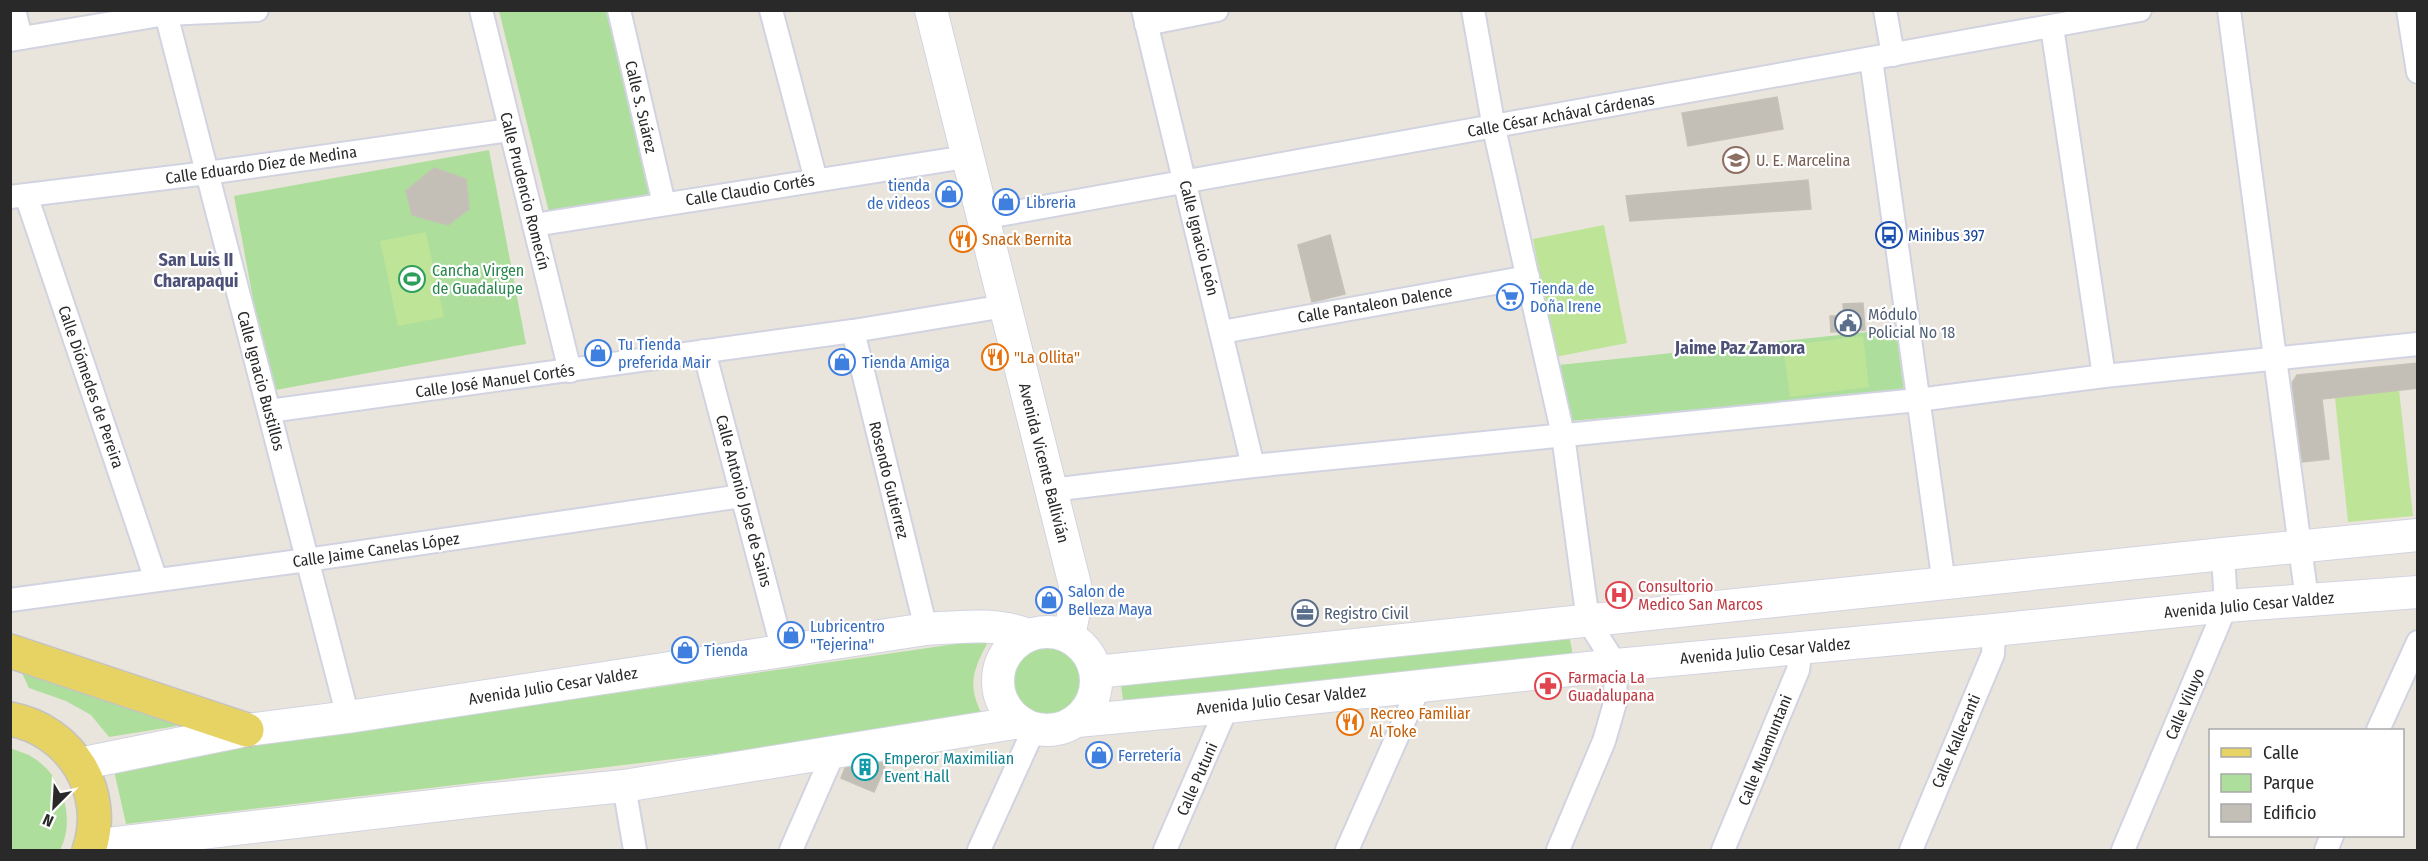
<svg xmlns="http://www.w3.org/2000/svg" width="2428" height="861" viewBox="0 0 2428 861" font-family="'Fira Sans Condensed',sans-serif">
<style>
.green{fill:#adde9b}
.pitch{fill:#bee498}
.building{fill:#c3bfb7;stroke:#c6c1b6;stroke-width:1.5}
.lines{fill:none;stroke-linecap:round;stroke-linejoin:round}
.street-casing{stroke:#d1d3e1;stroke-width:26}
.secondary-casing{stroke:#d1d3e1;stroke-width:34}
.primary-casing{stroke:#c3c3c3;stroke-width:36}
.street{stroke:#fff;stroke-width:22}
.secondary{stroke:#fff;stroke-width:32}
.primary{stroke:#e7d264;stroke-width:33}
.labels{text-anchor:middle;dominant-baseline:central;stroke-width:4.5;stroke-linejoin:round;paint-order:stroke}
.street-label{font-size:16px;fill:#292929;stroke:#fff}
.education-label{font-size:16px;fill:#785e54;stroke:#fff;text-anchor:start}
.shop-label{font-size:16px;fill:#366cbe;stroke:#fff;text-anchor:start}
.transit-label{font-size:16px;fill:#164399;stroke:#fff;text-anchor:start}
.food-label{font-size:16px;fill:#c56008;stroke:#fff;text-anchor:start}
.leisure-label{font-size:16px;fill:#27864d;stroke:#fff;text-anchor:start}
.service-label{font-size:16px;fill:#4e5e75;stroke:#fff;text-anchor:start}
.health-label{font-size:16px;fill:#be3a42;stroke:#fff;text-anchor:start}
.culture-label{font-size:16px;fill:#0d838f;stroke:#fff;text-anchor:start}
.neighbourhood-label{font-size:18px;font-weight:bold;fill:#4d5177;stroke:#fff}
</style>
<rect width="100%" height="100%" fill="#eae5dc"/>
<g class="green">
<polygon points="499,11 606,11 652,196 549,212"/>
<polygon points="489,150 526,344 270,391 234,196"/>
<polygon points="1896,329 1904,391 1570,421 1559,365"/>
<polygon points="1569,634 1573,656 1124,707 1120,678"/>
<path d="M983,640L987,644C970,675 968,690 986,722L126,824L113,766Z"/>
<circle cx="1046" cy="682" r="37"/>
<polygon points="20,669 202,722 109,737 91,715 66,701 29,688"/>
<path d="M10,748C17,751 26,753 32,757C63,775 76,819 60,850H11Z"/>
</g>
<g class="pitch">
<polygon points="1604,225 1627,343 1555,357 1533,239"/>
<polygon points="426,232 444,317 398,326 380,241"/>
<polygon points="1863,336 1869,387 1790,397 1783,346"/>
<polygon points="2399,390 2413,516 2348,522 2335,398"/>
</g>
<g class="building">
<polygon points="1777,97 1783,129 1688,146 1682,113"/>
<polygon points="434,168 466,179 469,209 448,225 412,215 406,191"/>
<polygon points="1808,180 1811,209 1630,221 1626,196"/>
<polygon points="1330,235 1345,294 1312,302 1298,245"/>
<polygon points="1863,303 1865,330 1831,332 1830,316 1844,316 1843,304"/>
<polygon points="2418,363 2418,388 2322,399 2329,459 2302,462 2292,383 2297,375"/>
<polygon points="887,762 874,792 841,778 845,768"/>
</g>
<g class="lines">
<defs>
<g id="street">
<polyline points="14,10 21,38"/>
<polyline points="165,10 348,717"/>
<polyline points="481,10 570,371"/>
<polyline points="619,10 664,204"/>
<polyline points="771,10 816,180"/>
<polyline points="1143,10 1253,466"/>
<polyline points="1473,10 1494,128 1563,435 1588,621 1616,665 1615,703 1604,741 1558,850"/>
<polyline points="1885,10 1893,55"/>
<polyline points="2229,10 2307,600"/>
<polyline points="2408,10 2418,72"/>
<polyline points="1146,24 1217,10"/>
<polyline points="2052,27 2104,376"/>
<polyline points="10,40 166,14 257,10"/>
<polyline points="1871,59 1944,584"/>
<polyline points="26,195 156,580"/>
<polyline points="10,197 207,173 510,130"/>
<polyline points="982,218 2140,10"/>
<polyline points="534,225 966,157"/>
<polyline points="853,331 926,629"/>
<polyline points="1222,332 1528,277"/>
<polyline points="704,351 783,651"/>
<polyline points="269,411 853,331 1005,306"/>
<polyline points="1051,490 1253,466 1918,400 2104,376 2418,344"/>
<polyline points="10,600 307,560 742,496"/>
<polyline points="2378,730 2418,642"/>
<polyline points="624,786 635,850"/>
<polyline points="791,850 833,754"/>
<polyline points="979,850 1034,729"/>
<polyline points="1165,850 1227,707"/>
<polyline points="1347,850 1420,685"/>
<polyline points="1723,850 1798,670 1801,647"/>
<polyline points="1911,850 1993,654 1994,630"/>
<polyline points="2123,850 2226,606 2223,554"/>
<polyline points="2326,850 2332,836"/>
</g>
<g id="secondary">
<polyline points="931,10 1075,585 1074,611 1069,636"/>
<circle cx="1047" cy="681" r="49"/>
<polyline points="1096,672 2223,554 2418,535"/>
<polyline points="1077,721 1227,707 1616,665 1994,630 2226,606 2418,592"/>
<path d="M79,764L247,730L348,717L926,629C960,627 995,622 1028,635"/>
<polyline points="91,846 484,800 624,786 1020,722"/>
</g>
<g id="primary">
<polyline points="10,651 247,730"/>
<path d="M10,719C71,730 109,792 89,850"/>
</g>
</defs>
<use href="#street" class="street-casing"/>
<use href="#secondary" class="secondary-casing"/>
<use href="#primary" class="primary-casing"/>
<use href="#street" class="street"/>
<use href="#secondary" class="secondary"/>
<use href="#primary" class="primary"/>
</g>
<defs>
<symbol id="school-ring" viewBox="-11 -11 22 22"><circle r="9.5" fill="#fff" stroke="#8d6e63" stroke-width="1.5"/><path d="M0-5L7-2L0 1L-7-2ZM-4 1L0 2.5L4 1V4Q0 6-4 4Z" fill="#8d6e63"/></symbol>
<symbol id="shop-ring" viewBox="-11 -11 22 22"><circle r="9.5" fill="#fff" stroke="#3f7fe0" stroke-width="1.5"/><path d="M-5-2.5h2.3a2.7 3.5 0 0 1 5.4 0H5L5.5 6h-11ZM-1.5-2.5h3a1.5 2.3 0 0 0-3 0Z" fill="#3f7fe0"/></symbol>
<symbol id="bus-ring" viewBox="-11 -11 22 22"><circle r="9.5" fill="#fff" stroke="#1a4fb4" stroke-width="1.5"/><path d="M-5-6H5V4H4V6H2V4H-2V6H-4V4H-5ZM-3.5-4V0h7V-4ZM-3.5 1.2v1.5H-2V1.2ZM2 1.2v1.5H3.5V1.2Z" fill="#1a4fb4"/></symbol>
<symbol id="restaurant-ring" viewBox="-11 -11 22 22"><circle r="9.5" fill="#fff" stroke="#e8710a" stroke-width="1.5"/><path d="M-5-6h1v4h1v-4h1v4h1v-4h1v5L-1.5 .5V6h-2V.5L-5-1ZM5-6V6H3V1.5H1.5Q1.5-4 5-6Z" fill="#e8710a"/></symbol>
<symbol id="stadium-ring" viewBox="-11 -11 22 22"><circle r="9.5" fill="#fff" stroke="#2e9e5b" stroke-width="1.5"/><path d="M0-5a6.5 5 0 1 0 0 10a6.5 5 0 1 0 0-10ZM-3.5-1.8h7v3.6h-7Z" fill="#2e9e5b"/></symbol>
<symbol id="supermarket-ring" viewBox="-11 -11 22 22"><circle r="9.5" fill="#fff" stroke="#3f7fe0" stroke-width="1.5"/><path d="M-6-5.5h2.5l.6 2H6L4.5 2H-2.5L-4.4-4H-6ZM-1.5 3.2a1.3 1.3 0 1 0 .1 0ZM3 3.2a1.3 1.3 0 1 0 .1 0Z" fill="#3f7fe0"/></symbol>
<symbol id="civic-ring" viewBox="-11 -11 22 22"><circle r="9.5" fill="#fff" stroke="#5c6f8a" stroke-width="1.5"/><path d="M-.6-6.5H3V-4.5H.6V-3L4-1V1h2V6H-6V1h2V-1L-.6-3ZM-1.2 2.5V6h2.4V2.5Z" fill="#5c6f8a"/></symbol>
<symbol id="hospital-ring" viewBox="-11 -11 22 22"><circle r="9.5" fill="#fff" stroke="#e0444e" stroke-width="1.5"/><path d="M-5-5h3v3.5h4V-5h3V5h-3V1.5h-4V5h-3Z" fill="#e0444e"/></symbol>
<symbol id="office-ring" viewBox="-11 -11 22 22"><circle r="9.5" fill="#fff" stroke="#5c6f8a" stroke-width="1.5"/><path d="M-6-3h4V-5.5h4V-3h4V5H-6ZM-1-4.5V-3h2v-1.5ZM-6 0V1H6V0Z" fill="#5c6f8a"/></symbol>
<symbol id="pharmacy-ring" viewBox="-11 -11 22 22"><circle r="9.5" fill="#fff" stroke="#e0444e" stroke-width="1.5"/><path d="M-2-6h4v4h4v4h-4v4h-4v-4h-4v-4h4Z" fill="#e0444e"/></symbol>
<symbol id="building-ring" viewBox="-11 -11 22 22"><circle r="9.5" fill="#fff" stroke="#0f9aa8" stroke-width="1.5"/><path d="M-4-6H4V6H1V3H-1V6H-4ZM-2.5-4.3h1.7v1.8h-1.7ZM.8-4.3h1.7v1.8H.8ZM-2.5-1h1.7V.8h-1.7ZM.8-1h1.7V.8H.8Z" fill="#0f9aa8"/></symbol>
</defs>
<g fill-rule="evenodd">
<use href="#school-ring" x="1721" y="145" width="30" height="30"/>
<use href="#shop-ring" x="934" y="179" width="30" height="30"/>
<use href="#shop-ring" x="991" y="187" width="30" height="30"/>
<use href="#bus-ring" x="1874" y="220" width="30" height="30"/>
<use href="#restaurant-ring" x="948" y="224" width="30" height="30"/>
<use href="#stadium-ring" x="397" y="264" width="30" height="30"/>
<use href="#supermarket-ring" x="1495" y="282" width="30" height="30"/>
<use href="#civic-ring" x="1833" y="308" width="30" height="30"/>
<use href="#shop-ring" x="583" y="338" width="30" height="30"/>
<use href="#restaurant-ring" x="980" y="342" width="30" height="30"/>
<use href="#shop-ring" x="827" y="347" width="30" height="30"/>
<use href="#hospital-ring" x="1604" y="580" width="30" height="30"/>
<use href="#shop-ring" x="1034" y="585" width="30" height="30"/>
<use href="#office-ring" x="1290" y="598" width="30" height="30"/>
<use href="#shop-ring" x="776" y="620" width="30" height="30"/>
<use href="#shop-ring" x="670" y="635" width="30" height="30"/>
<use href="#pharmacy-ring" x="1533" y="671" width="30" height="30"/>
<use href="#restaurant-ring" x="1335" y="707" width="30" height="30"/>
<use href="#shop-ring" x="1084" y="740" width="30" height="30"/>
<use href="#building-ring" x="850" y="752" width="30" height="30"/>
</g>
<g class="labels">
<g class="street-label">
<text transform="translate(641 107) rotate(77)">Calle S. Suárez</text>
<text transform="translate(1561 115) rotate(-10)">Calle César Achával Cárdenas</text>
<text transform="translate(261 165) rotate(-8)">Calle Eduardo Díez de Medina</text>
<text transform="translate(750 190) rotate(-9)">Calle Claudio Cortés</text>
<text transform="translate(525 191) rotate(76)">Calle Prudencio Romecín</text>
<text transform="translate(1199 238) rotate(76)">Calle Ignacio León</text>
<text transform="translate(1375 304) rotate(-10)">Calle Pantaleon Dalence</text>
<text transform="translate(261 381) rotate(75)">Calle Ignacio Bustillos</text>
<text transform="translate(495 381) rotate(-8)">Calle José Manuel Cortés</text>
<text transform="translate(91 387) rotate(71)">Calle Diómedes de Pereira</text>
<text transform="translate(1044 463) rotate(76)">Avenida Vicente Ballivián</text>
<text transform="translate(889 480) rotate(76)">Rosendo Gutierrez</text>
<text transform="translate(744 501) rotate(75)">Calle Antonio Jose de Sains</text>
<text transform="translate(376 550) rotate(-8)">Calle Jaime Canelas López</text>
<text transform="translate(2249 605) rotate(-5)">Avenida Julio Cesar Valdez</text>
<text transform="translate(1765 651) rotate(-5)">Avenida Julio Cesar Valdez</text>
<text transform="translate(553 686) rotate(-9)">Avenida Julio Cesar Valdez</text>
<text transform="translate(1281 700) rotate(-6)">Avenida Julio Cesar Valdez</text>
<text transform="translate(2185 704) rotate(-67)">Calle Viluyo</text>
<text transform="translate(1956 741) rotate(-67)">Calle Kallecanti</text>
<text transform="translate(1765 750) rotate(-68)">Calle Muamuntani</text>
<text transform="translate(1197 779) rotate(-66)">Calle Putuni</text>
</g>
<g class="education-label">
<text x="1756" y="160">U. E. Marcelina</text>
</g>
<g class="shop-label">
<text x="930" y="185" text-anchor="end">tienda<tspan x="930" dy="18">de videos</tspan></text>
<text x="1026" y="202">Libreria</text>
<text x="1530" y="288">Tienda de<tspan x="1530" dy="18">Doña Irene</tspan></text>
<text x="618" y="344">Tu Tienda<tspan x="618" dy="18">preferida Mair</tspan></text>
<text x="862" y="362">Tienda Amiga</text>
<text x="1068" y="591">Salon de<tspan x="1068" dy="18">Belleza Maya</tspan></text>
<text x="810" y="626">Lubricentro<tspan x="810" dy="18">"Tejerina"</tspan></text>
<text x="704" y="650">Tienda</text>
<text x="1118" y="755">Ferretería</text>
</g>
<g class="transit-label">
<text x="1908" y="235">Minibus 397</text>
</g>
<g class="food-label">
<text x="982" y="239">Snack Bernita</text>
<text x="1014" y="357">"La Ollita"</text>
<text x="1370" y="713">Recreo Familiar<tspan x="1370" dy="18">Al Toke</tspan></text>
</g>
<g class="leisure-label">
<text x="432" y="270">Cancha Virgen<tspan x="432" dy="18">de Guadalupe</tspan></text>
</g>
<g class="service-label">
<text x="1868" y="314">Módulo<tspan x="1868" dy="18">Policial No 18</tspan></text>
<text x="1324" y="613">Registro Civil</text>
</g>
<g class="health-label">
<text x="1638" y="586">Consultorio<tspan x="1638" dy="18">Medico San Marcos</tspan></text>
<text x="1568" y="677">Farmacia La<tspan x="1568" dy="18">Guadalupana</tspan></text>
</g>
<g class="culture-label">
<text x="884" y="758">Emperor Maximilian<tspan x="884" dy="18">Event Hall</tspan></text>
</g>
<g class="neighbourhood-label">
<text x="196" y="260">San Luis II<tspan x="196" dy="21">Charapaqui</tspan></text>
<text x="1740" y="348">Jaime Paz Zamora</text>
</g>
</g>
<rect width="2428" height="861" fill="none" stroke="#292929" stroke-width="24"/>
<rect x="2209" y="729" width="195" height="108" fill="#ffffff" stroke="#a9a9a9" stroke-width="1.5"/>
<rect x="2221" y="748" width="30" height="9" fill="#e7d264" stroke="#a9a9a9" stroke-width="1.5"/>
<text x="2263" y="759" font-size="18" fill="#292929">Calle</text>
<rect x="2221" y="774" width="30" height="18" fill="#adde9b" stroke="#a9a9a9" stroke-width="1.5"/>
<text x="2263" y="789" font-size="18" fill="#292929">Parque</text>
<rect x="2221" y="804" width="30" height="18" fill="#c3bfb7" stroke="#a9a9a9" stroke-width="1.5"/>
<text x="2263" y="819" font-size="18" fill="#292929">Edificio</text>
<g transform="translate(54 807) rotate(204)" stroke="#ffffff" stroke-width="4.5" paint-order="stroke">
<path d="M0-4.5L10 22L0 15L-10 22Z" fill="#292929"/>
<text y="-9" font-size="16" font-weight="bold" text-anchor="middle" fill="#292929">N</text>
</g>
</svg>
